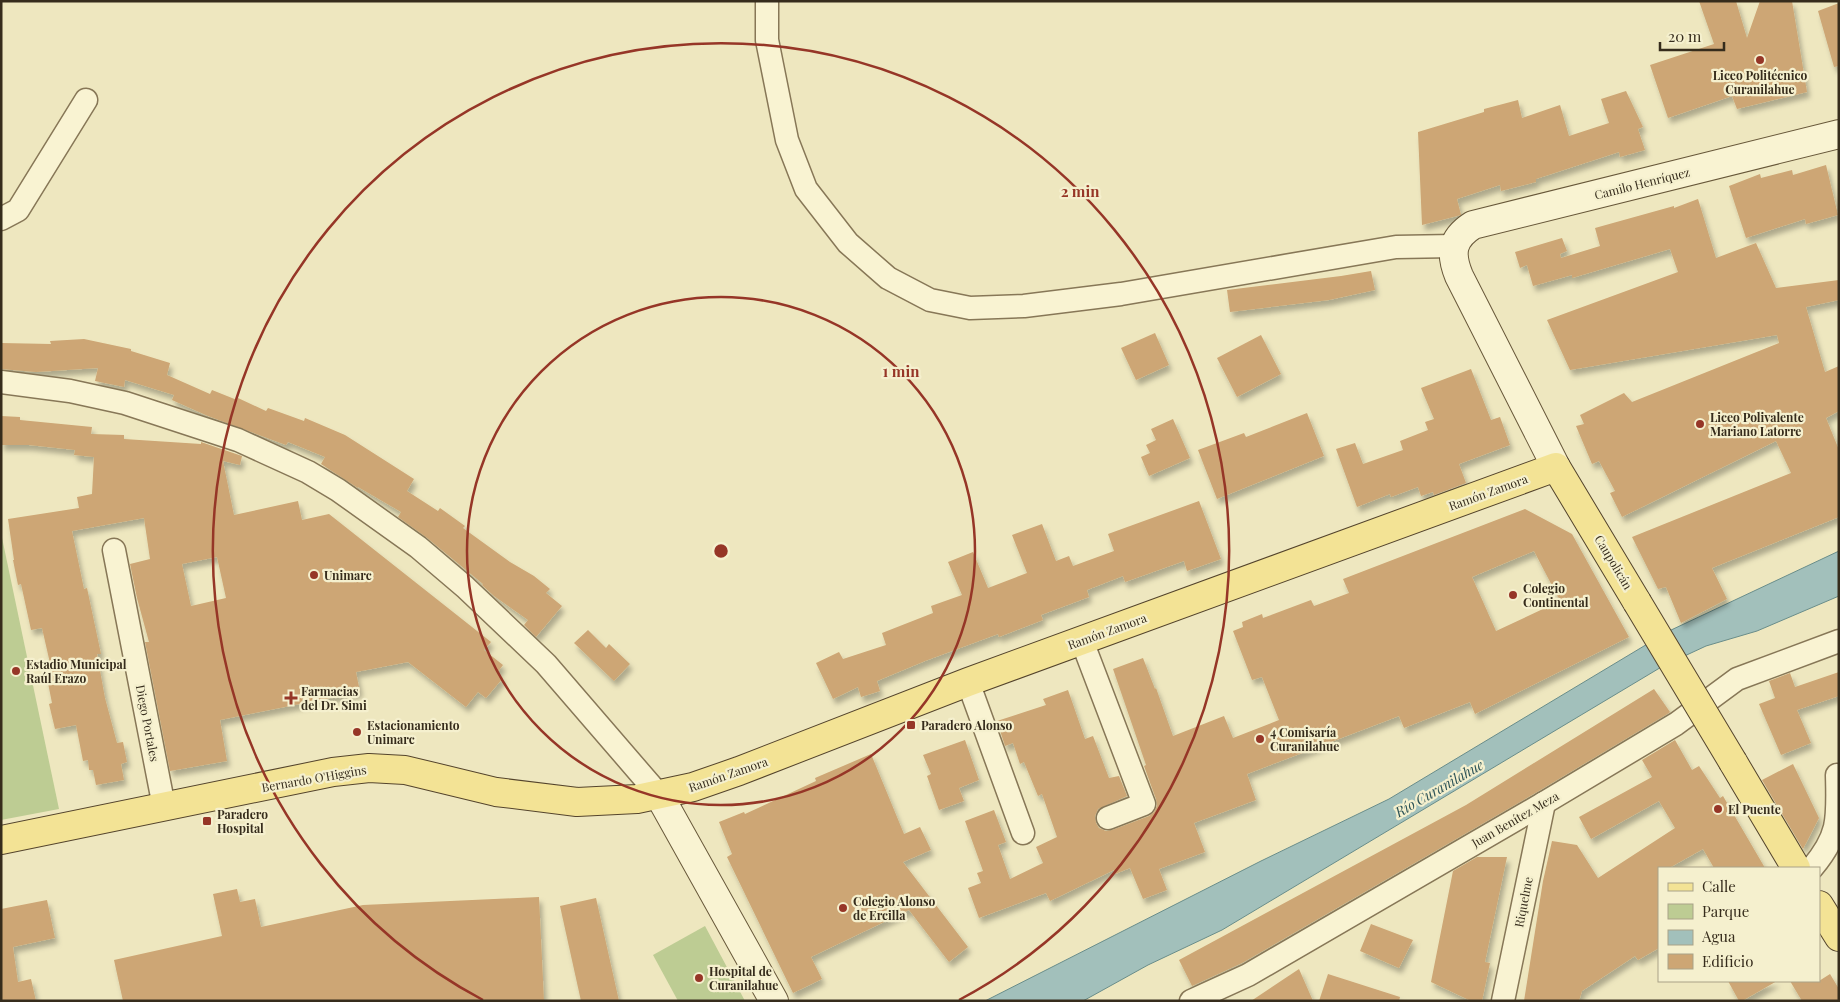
<svg xmlns="http://www.w3.org/2000/svg" width="1840" height="1002" viewBox="0 0 1840 1002" font-family="'Playfair Display',serif">
<style>
.green{fill:#bdcc93}
.water{fill:#a2c0bb;stroke:#698d8a}
.building{fill:#cda674;fill-rule:evenodd;filter:url(#shadow)}
.lines{fill:none;stroke-linecap:round;stroke-linejoin:round}
.street-casing{stroke:#877757;stroke-width:25}
.secondary-casing{stroke:#68583a;stroke-width:30}
.primary-casing{stroke:#54442c;stroke-width:30}
.street{stroke:#f9f3d2;stroke-width:22}
.secondary{stroke:#f9f3d2;stroke-width:28}
.primary{stroke:#f3e395;stroke-width:28}
.primary-bridge-casing{stroke:#54442c;stroke-width:30;stroke-linecap:butt}
.primary-bridge{stroke:#f3e395;stroke-width:28}
.ring{fill:none;stroke:#963627;stroke-width:2.5}
.poi-dot{fill:#963627;stroke:#f5f0ce;stroke-width:2}
.labels{text-anchor:middle;dominant-baseline:central;stroke-width:4.5;stroke-linejoin:round;paint-order:stroke}
.poi-label{font-size:12px;font-weight:bold;fill:#362c1c;stroke:#f5f0ce;text-anchor:start}
.street-label{font-size:12px;fill:#362c1c;stroke:#f5f0ce}
.water-label{font-size:14px;font-style:italic;fill:#2b5256;stroke:#f5f0ce}
.centre{fill:#963627;stroke:#f5f0ce;stroke-width:2.5}
.ring-label{font-size:15px;text-anchor:middle;font-weight:bold;fill:#963627;stroke:#f5f0ce;stroke-width:4.5;stroke-linejoin:round;paint-order:stroke}
</style>
<defs>
<filter id="shadow"><feDropShadow dx="3" dy="5.5" stdDeviation="2.5" flood-color="#0004"/></filter>
</defs>
<rect width="100%" height="100%" fill="#eee7bf"/>
<g class="green">
<polygon points="1,533 59,809 1,820"/>
<polygon points="705,926 745,1001 678,1001 653,955"/>
</g>
<polygon class="water" points="1839,551 1839,596 1757,631 1706,646 1663,666 1222,930 1148,965 1083,1001 985,1001 1261,861 1389,799 1669,631"/>
<g class="building">
<polygon points="1699,1 1736,1 1747,38 1760,1 1792,1 1807,92 1737,109 1732,96 1668,118 1650,65 1714,44"/>
<polygon points="1839,3 1839,66 1834,67 1818,11"/>
<polygon points="1626,91 1643,127 1638,129 1645,150 1620,157 1619,152 1536,179 1536,182 1501,191 1500,185 1457,199 1461,215 1422,225 1418,132 1484,112 1484,109 1518,100 1522,118 1560,105 1569,136 1609,123 1601,99"/>
<polygon points="1826,165 1838,215 1806,224 1805,219 1746,238 1729,186 1760,174 1761,178 1792,170 1793,175"/>
<polygon points="1698,199 1716,258 1756,243 1776,288 1839,280 1839,300 1806,307 1825,372 1839,366 1839,411 1826,418 1839,450 1839,517 1712,568 1727,599 1681,623 1666,587 1658,589 1632,537 1791,473 1776,441 1622,517 1610,493 1615,491 1599,461 1592,464 1576,426 1584,424 1580,415 1624,393 1632,402 1779,343 1777,335 1570,370 1547,320 1678,272 1670,249 1572,278 1572,275 1533,286 1527,265 1520,268 1515,252 1562,238 1567,251 1560,254 1561,258 1600,246 1595,228 1674,206 1674,208"/>
<polygon points="1371,271 1375,290 1329,300 1230,312 1227,290 1341,276"/>
<polygon points="1155,333 1169,365 1136,380 1121,348"/>
<polygon points="1261,335 1281,374 1237,397 1217,358"/>
<polygon points="84,339 131,349 131,351 170,363 167,375 210,394 212,390 237,400 238,398 266,411 268,408 304,421 305,418 345,435 414,479 407,491 438,511 440,508 465,526 463,528 510,562 534,576 550,589 546,593 562,606 536,637 524,625 528,620 494,596 482,585 483,584 426,537 398,517 401,512 358,487 358,488 321,464 325,457 288,442 286,445 208,416 172,400 174,395 125,380 124,387 95,381 98,368 36,372 1,369 1,343 51,344 50,341"/>
<polygon points="1471,369 1491,420 1500,417 1510,445 1459,464 1466,483 1434,495 1433,492 1421,496 1418,487 1391,497 1390,494 1357,507 1336,449 1355,443 1363,464 1403,450 1400,441 1428,430 1425,422 1434,419 1421,388"/>
<polygon points="1307,413 1324,456 1217,499 1198,450 1244,433 1246,437"/>
<path d="M1,416L20,417V420L92,427L91,434L124,435V439L201,444V442L242,456L240,465L223,461L234,515L298,501L302,520L329,514L491,642L484,650L503,665L497,673L503,678L486,698L478,692L466,707L408,662L356,672L360,692L220,720L227,761L170,771L145,642H149L137,598L130,564L150,559L144,518L72,531L84,589L87,588L101,654H97L105,698L117,743L123,742L127,762L121,764L124,780L96,785L93,770H89L88,760L83,761L76,725L55,729L49,704L52,703L46,673L52,672L42,628L31,630L21,584L18,585L13,560H14L8,519L79,508L77,497L92,494L94,457L74,455L75,450L29,445H1ZM217,557L226,598L191,606L182,564Z"/>
<polygon points="1173,419 1190,458 1149,476 1141,457 1150,453 1146,445 1156,440 1151,429"/>
<polygon points="1199,501 1221,559 1187,571 1184,561 1125,582 1123,576 1087,590 1089,597 1041,615 1043,620 999,637 998,634 925,661 877,681 880,691 861,697 858,687 833,699 816,663 839,652 843,659 886,645 882,633 933,613 931,606 962,595 948,562 973,552 988,588 1027,573 1012,535 1042,524 1056,561 1069,556 1073,566 1114,551 1108,534"/>
<path d="M1525,509L1572,534L1629,637L1475,714L1470,702L1404,728L1399,716L1247,774L1256,800L1194,823L1205,852L1159,869L1167,890L1143,899L1130,868L1115,874L1114,870L1050,901L1046,893L979,918L968,888L981,883L977,873L983,871L965,821L994,810L1006,842L998,845L1010,879L1043,863L1036,847L1057,837L1042,794L1038,796L1024,762L1020,764L1013,743L1005,746L997,721L1046,705L1043,699L1068,690L1085,739L1093,736L1109,778L1119,776L1127,796L1098,809L1095,816L1096,823L1099,828L1106,831L1112,830L1149,816L1154,812L1157,806L1156,799L1144,766L1146,765L1113,669L1143,658L1155,689L1156,688L1173,736L1224,716L1233,738L1279,720L1262,677L1252,680L1233,631L1243,627L1242,622L1262,614L1263,618L1311,600L1314,606L1349,593L1343,579ZM1534,551L1560,601L1496,631L1472,577Z"/>
<polygon points="588,630 606,648 609,644 630,664 614,681 574,643"/>
<polygon points="1839,672 1839,696 1797,710 1811,743 1781,755 1759,704 1775,698 1769,681 1790,673 1795,687"/>
<polygon points="1654,689 1670,712 1669,713 1537,792 1242,963 1192,986 1179,960 1466,805"/>
<polygon points="965,740 979,780 959,788 964,801 939,810 927,776 931,774 923,755"/>
<polygon points="1675,740 1692,770 1699,766 1720,798 1723,796 1765,868 1714,868 1703,849 1669,868 1659,868 1659,948 1638,960 1635,956 1582,991 1579,1001 1524,1001 1543,881 1552,841 1577,845 1598,878 1675,828 1659,801 1591,839 1579,817 1652,777 1642,760"/>
<polygon points="871,754 904,834 920,827 931,850 903,862 968,947 949,962 909,910 811,957 822,979 793,993 727,857 732,854 719,822 744,812 745,814 816,781 815,778"/>
<polygon points="1793,764 1819,818 1803,849 1762,780"/>
<polygon points="1477,857 1507,857 1485,962 1490,963 1482,1001 1471,1001 1431,982 1453,871"/>
<polygon points="237,889 240,902 255,899 261,927 363,905 539,897 544,1001 123,1001 114,960 222,936 213,894"/>
<polygon points="596,898 619,1001 581,1001 560,906"/>
<polygon points="47,900 55,938 13,947 18,982 31,979 36,1001 1,1001 1,909"/>
<polygon points="1371,924 1413,940 1399,968 1360,951"/>
<polygon points="1299,969 1313,1001 1251,1001"/>
<polygon points="1328,974 1400,997 1399,1001 1319,1001"/>
<polygon points="1830,974 1839,989 1839,1001 1802,1001 1790,981 1819,981"/>
<polygon points="1728,981 1777,981 1742,1001 1739,1001"/>
</g>
<g class="lines">
<defs>
<g id="street">
<polyline points="767,1 767,40 787,140 806,189 848,243 888,278 930,300 970,308 1024,306 1121,294 1396,247 1454,246"/>
<polyline points="1,219 18,210 86,100"/>
<polyline points="1,382 70,391 125,403 238,440 308,472 338,490 418,547 465,587 546,664 659,795"/>
<polyline points="114,550 164,807"/>
<polyline points="1082,641 1144,804 1108,818"/>
<polyline points="968,682 1023,833"/>
<path d="M1812,868C1840,835 1838,818 1837,775"/>
<polyline points="1191,1001 1248,975 1544,803 1676,724 1737,679 1839,641"/>
<polyline points="1503,1001 1544,803"/>
</g>
<g id="secondary">
<path d="M1556,467L1459,276C1450,254 1451,239 1473,225L1839,134"/>
<polyline points="659,795 774,1001"/>
</g>
<g id="primary">
<polyline points="1733,762 1796,868"/>
<polyline points="1,840 333,772 369,768 405,770 496,792 577,802 637,799 693,787 739,771 968,682 1556,467 1637,602"/>
<polyline points="1819,905 1839,937"/>
</g>
</defs>
<use href="#street" class="street-casing"/>
<use href="#secondary" class="secondary-casing"/>
<use href="#primary" class="primary-casing"/>
<use href="#street" class="street"/>
<use href="#secondary" class="secondary"/>
<use href="#primary" class="primary"/>
<defs>
<polyline id="primary-bridge" points="1637,602 1733,762"/>
</defs>
<use href="#primary-bridge" class="primary-bridge-casing"/>
<use href="#primary-bridge" class="primary-bridge"/>
</g>
<g class="ring">
<circle cx="721" cy="551" r="254"/>
<path d="M483 1000A508 508 0 1 1 959 1000"/>
</g>
<g class="poi-dot">
<circle cx="1760" cy="60" r="5"/>
<circle cx="1700" cy="424" r="5"/>
<circle cx="314" cy="575" r="5"/>
<circle cx="1513" cy="595" r="5"/>
<circle cx="16" cy="671" r="5"/>
<path d="M288.5 690.5h5v5h5v5h-5v5h-5v-5h-5v-5h5z"/>
<rect x="906" y="720" width="10" height="10" rx="2.5"/>
<circle cx="357" cy="732" r="5"/>
<circle cx="1260" cy="739" r="5"/>
<circle cx="1718" cy="809" r="5"/>
<rect x="202" y="816" width="10" height="10" rx="2.5"/>
<circle cx="843" cy="908" r="5"/>
<circle cx="699" cy="978" r="5"/>
</g>
<g class="labels">
<g class="poi-label">
<text x="1760" y="75" text-anchor="middle">Liceo Politécnico<tspan x="1760" dy="14">Curanilahue</tspan></text>
<text x="1710" y="417">Liceo Polivalente<tspan x="1710" dy="14">Mariano Latorre</tspan></text>
<text x="324" y="575">Unimarc</text>
<text x="1523" y="588">Colegio<tspan x="1523" dy="14">Continental</tspan></text>
<text x="26" y="664">Estadio Municipal<tspan x="26" dy="14">Raúl Erazo</tspan></text>
<text x="301" y="691">Farmacias<tspan x="301" dy="14">del Dr. Simi</tspan></text>
<text x="367" y="725">Estacionamiento<tspan x="367" dy="14">Unimarc</tspan></text>
<text x="921" y="725">Paradero Alonso</text>
<text x="1270" y="732">4 Comisaría<tspan x="1270" dy="14">Curanilahue</tspan></text>
<text x="1728" y="809">El Puente</text>
<text x="217" y="814">Paradero<tspan x="217" dy="14">Hospital</tspan></text>
<text x="853" y="901">Colegio Alonso<tspan x="853" dy="14">de Ercilla</tspan></text>
<text x="709" y="971">Hospital de<tspan x="709" dy="14">Curanilahue</tspan></text>
</g>
<g class="street-label">
<text transform="translate(1642 183) rotate(-14)">Camilo Henríquez</text>
<text transform="translate(1488 492) rotate(-20)">Ramón Zamora</text>
<text transform="translate(1614 562) rotate(59)">Caupolicán</text>
<text transform="translate(1107 631) rotate(-20)">Ramón Zamora</text>
<text transform="translate(148 723) rotate(79)">Diego Portales</text>
<text transform="translate(728 774) rotate(-19)">Ramón Zamora</text>
<text transform="translate(314 778) rotate(-10)">Bernardo O'Higgins</text>
<text transform="translate(1515 819) rotate(-30)">Juan Benítez Meza</text>
<text transform="translate(1523 902) rotate(-79)">Riquelme</text>
</g>
<g class="water-label">
<text transform="translate(1439 788) rotate(-30)">Río Curanilahue</text>
</g>
</g>
<circle cx="721" cy="551" r="8" class="centre"/>
<g class="ring-label">
<text x="1080" y="197">2 min</text>
<text x="901" y="377">1 min</text>
</g>
<rect width="1840" height="1002" fill="none" stroke="#362c1c" stroke-width="5"/>
<rect x="1658" y="867" width="162" height="115" fill="#f5f0ce" stroke="#a9a287"/>
<rect x="1668" y="883" width="25" height="8" fill="#f3e395" stroke="#a9a287"/>
<text x="1702" y="892" font-size="15" fill="#362c1c">Calle</text>
<rect x="1668" y="904" width="25" height="15" fill="#bdcc93" stroke="#a9a287"/>
<text x="1702" y="917" font-size="15" fill="#362c1c">Parque</text>
<rect x="1668" y="930" width="25" height="15" fill="#a2c0bb" stroke="#a9a287"/>
<text x="1702" y="942" font-size="15" fill="#362c1c">Agua</text>
<rect x="1668" y="954" width="25" height="15" fill="#cda674" stroke="#a9a287"/>
<text x="1702" y="967" font-size="15" fill="#362c1c">Edificio</text>
<path d="M1660 42v8h64v-8" fill="none" stroke="#362c1c" stroke-width="2.5"/>
<text x="1668" y="42" font-size="15" fill="#362c1c" stroke="#f5f0ce" stroke-width="4" paint-order="stroke">20 m</text>
</svg>
